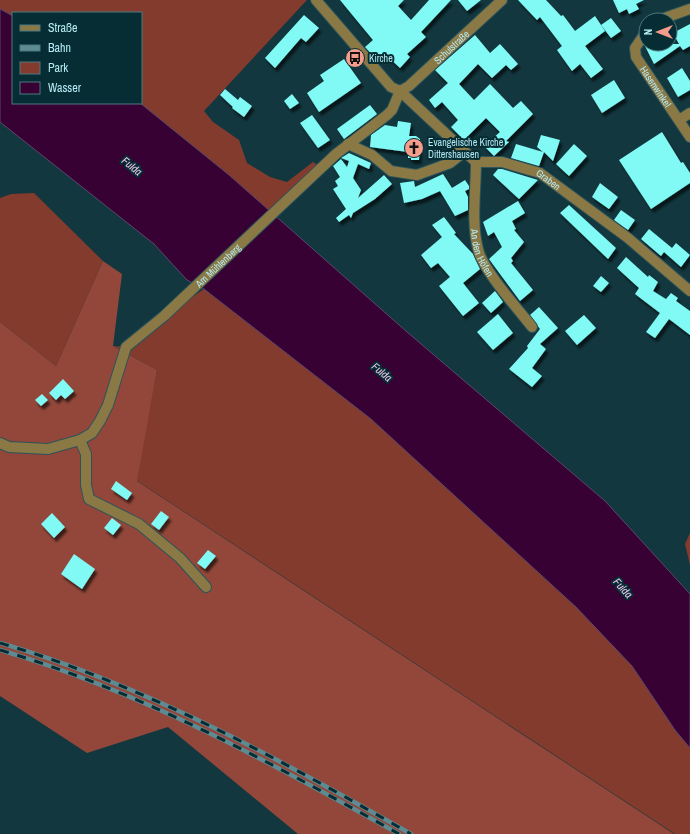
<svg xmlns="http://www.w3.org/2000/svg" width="690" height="834" viewBox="0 0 690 834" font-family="'Archivo Narrow',sans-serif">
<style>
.green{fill:#833b2e}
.forest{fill:#92473a}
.water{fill:#370133;stroke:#5d476d}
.building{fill:#81f9f4;filter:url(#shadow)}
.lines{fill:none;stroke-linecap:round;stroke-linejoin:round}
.minor-casing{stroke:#2c535b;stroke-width:12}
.minor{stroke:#8a7945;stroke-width:10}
.rail-casing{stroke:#5e8a92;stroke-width:4.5}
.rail{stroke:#062d34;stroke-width:3;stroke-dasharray:9;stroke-linecap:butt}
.labels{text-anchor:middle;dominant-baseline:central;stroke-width:4;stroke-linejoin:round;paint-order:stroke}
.street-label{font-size:10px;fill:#b5e9f3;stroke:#062d34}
.poi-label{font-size:10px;fill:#b5e9f3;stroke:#062d34;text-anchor:start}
.water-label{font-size:11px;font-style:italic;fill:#f7c5f0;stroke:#062d34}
</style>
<defs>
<filter id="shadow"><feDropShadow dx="2.5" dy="4" stdDeviation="1" flood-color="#0009"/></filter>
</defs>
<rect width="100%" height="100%" fill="#12373e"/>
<g class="green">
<polygon points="0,0 307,0 204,111 213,122 239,140 247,163 270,177 287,182 313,162 324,169 273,214 229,175 140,103 141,103 141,13 13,13 13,16 0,9"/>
<polygon points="34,193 103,261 56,366 0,322 0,198 11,194"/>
<polygon points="204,289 371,419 576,607 632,666 675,730 690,748 690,834 675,834 136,480 157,370 113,346 127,347 164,316"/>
<polygon points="690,533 690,565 685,544"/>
</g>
<polygon class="forest" points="103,261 122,274 113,346 157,370 137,481 674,834 298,834 168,727 87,753 0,696 0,322 56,366"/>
<polygon class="water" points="0,9 13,16 13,103 140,103 229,175 407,332 605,501 690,594 690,748 675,730 632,666 576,607 371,419 204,289 187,280 154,244 0,122"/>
<g class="building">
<polygon points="340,0 404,0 398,6 411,20 429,0 451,0 421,32 426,37 407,54 410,57 400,68 384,53 377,60 365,47 373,40"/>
<polygon points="458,0 481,0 467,11"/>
<polygon points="518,0 546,0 561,16 563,15 575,31 595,16 605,31 585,46 603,69 591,78 580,64 572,71 557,50 562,46 540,17 537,20"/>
<polygon points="613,0 644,0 636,4 639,9 629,14 627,9 619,13"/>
<polygon points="304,15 319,28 306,42 301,38 275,68 265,58"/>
<polygon points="611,18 621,31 611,38 601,25"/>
<polygon points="690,24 690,46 683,50 680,46 654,64 645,46 646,44 657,44 658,46 665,44 679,44 673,33"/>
<polygon points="475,35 490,53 500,44 518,64 511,70 506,65 492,78 478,64 459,84 474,100 490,84 513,108 521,101 533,114 506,141 509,142 494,156 484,146 500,132 486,118 464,140 451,127 458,120 442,102 435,108 429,100 448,83 435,70"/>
<polygon points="344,59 361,83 319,112 307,93 324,81 320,75"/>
<polygon points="682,68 690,81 690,90 678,97 667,78"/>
<polygon points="614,80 625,98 602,113 591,95"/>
<polygon points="225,89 238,100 240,97 252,106 244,117 232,108 233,107 220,95"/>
<polygon points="292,94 299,103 290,109 284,101"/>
<polygon points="370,105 377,114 344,139 337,129"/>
<polygon points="312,115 330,140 318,148 300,123"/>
<polygon points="398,121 411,123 409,136 416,136 420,139 419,160 411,160 411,158 408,158 408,152 370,147 371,135 385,125 397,127"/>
<polygon points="662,132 681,163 683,162 690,173 690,183 651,209 619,160"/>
<polygon points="541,135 560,140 553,161 544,152 539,166 511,158 516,144 543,152 537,147"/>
<polygon points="574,144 587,156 569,176 556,164"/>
<polygon points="349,153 371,163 369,169 358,164 353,178 361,190 358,198 384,175 392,184 375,199 353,213 351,218 349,215 339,222 336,218 346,209 333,189 338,186 335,181 340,177 333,166 341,159 347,167 349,161 341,158"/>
<polygon points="498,169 502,169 538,180 519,199 493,175"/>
<polygon points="443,174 452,188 465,180 469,186 469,189 465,191 468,197 468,210 455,216 440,191 422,199 404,203 400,183 414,181 415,187"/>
<polygon points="600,183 618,197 609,209 592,197"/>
<polygon points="518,201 525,213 512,221 516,229 514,230 524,242 511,258 513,261 511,263 533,290 520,301 489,259 502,247 494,232 488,236 483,222"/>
<polygon points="569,205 616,248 608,259 560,213"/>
<polygon points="621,210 635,220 628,230 614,220"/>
<polygon points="444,217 456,233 454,234 473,254 480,269 463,283 479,303 463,316 439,286 450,277 438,263 431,268 421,255 442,237 432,225"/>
<polygon points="649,229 672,248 676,243 690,255 681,267 664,252 661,256 641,239"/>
<polygon points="626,257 648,277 649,275 658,282 653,291 666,299 671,293 678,298 676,301 690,311 690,335 669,319 655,338 646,332 660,313 635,294 639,288 617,268"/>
<polygon points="601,276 609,283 601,292 593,286"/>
<polygon points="495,291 503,302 491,313 482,303"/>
<polygon points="539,307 558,328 540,344 546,349 532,368 542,376 532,387 509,369 528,348 527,346 540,329 530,315"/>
<polygon points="498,314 513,333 493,350 477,332"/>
<polygon points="584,315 596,328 577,345 565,331"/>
<polygon points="63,379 74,391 65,399 61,395 56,400 49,393"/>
<polygon points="42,394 48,400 41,406 35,400"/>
<polygon points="116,481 132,493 127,500 111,489"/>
<polygon points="161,511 169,517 159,530 151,524"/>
<polygon points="52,513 65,527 54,538 41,524"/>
<polygon points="112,518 121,525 113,535 104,528"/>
<polygon points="208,550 216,556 205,569 197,563"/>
<polygon points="74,554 95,569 82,589 61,574"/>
</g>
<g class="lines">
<defs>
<g id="minor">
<path id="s1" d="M316,0L391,87L400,91L476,162H502L540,173L628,238L690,291"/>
<polyline points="659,20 690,9"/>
<path id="s2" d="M646,32L635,48L636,57L690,137"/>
<path id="s3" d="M400,91L409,86L502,0"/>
<polyline points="679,120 690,113"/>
<polyline points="348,144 372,155 391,171 417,175 450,163 464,152"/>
<path id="s4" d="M476,162C476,190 471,222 478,249C482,269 518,309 532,327"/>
<polyline points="80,440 86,454 86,485 89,499 139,524 180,558 206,587"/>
<path id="s5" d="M0,443L9,447L48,449L80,440L92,433L100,421L108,405L126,347L164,316L336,154L387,115L392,110L400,91"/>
</g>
</defs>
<use href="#minor" class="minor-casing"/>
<use href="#minor" class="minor"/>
<defs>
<g id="rail">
<path d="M0,643C147,686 279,759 411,834"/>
<path d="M0,650C142,692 270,762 399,834"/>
</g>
</defs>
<use href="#rail" class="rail-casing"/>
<use href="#rail" class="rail"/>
</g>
<defs>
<symbol id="bus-disc" viewBox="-11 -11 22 22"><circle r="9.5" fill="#f49d8c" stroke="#062d34"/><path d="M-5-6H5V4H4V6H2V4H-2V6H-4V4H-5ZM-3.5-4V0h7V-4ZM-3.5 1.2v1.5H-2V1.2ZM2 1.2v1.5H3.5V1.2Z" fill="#111"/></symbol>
<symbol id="church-disc" viewBox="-11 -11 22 22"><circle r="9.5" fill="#f49d8c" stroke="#062d34"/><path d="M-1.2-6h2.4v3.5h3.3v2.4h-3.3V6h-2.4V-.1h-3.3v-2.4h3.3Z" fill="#111"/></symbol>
</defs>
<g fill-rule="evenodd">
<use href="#bus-disc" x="344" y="47" width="22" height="22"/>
<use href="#church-disc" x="403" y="137" width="22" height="22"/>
</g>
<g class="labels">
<g class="street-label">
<text stroke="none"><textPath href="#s3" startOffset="68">Schulstraße</textPath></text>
<text stroke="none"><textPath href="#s2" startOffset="64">Hasenwinkel</textPath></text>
<text stroke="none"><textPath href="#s1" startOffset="305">Graben</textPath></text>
<text stroke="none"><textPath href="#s4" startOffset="92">An den Höfen</textPath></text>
<text stroke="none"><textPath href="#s5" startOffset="312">Am Mühlenberg</textPath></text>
</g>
<g class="poi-label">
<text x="369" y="58">Kirche</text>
<text x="428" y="142">Evangelische Kirche<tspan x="428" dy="12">Dittershausen</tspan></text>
</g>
<g class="water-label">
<text transform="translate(132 166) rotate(39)">Fulda</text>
<text transform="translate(382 372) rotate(40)">Fulda</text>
<text transform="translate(623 588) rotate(48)">Fulda</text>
</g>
</g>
<rect x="12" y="12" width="130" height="92" fill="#062d34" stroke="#4c7880"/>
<rect x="20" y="25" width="20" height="6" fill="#8a7945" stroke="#4c7880"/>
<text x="48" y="32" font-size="12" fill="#b5e9f3">Straße</text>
<rect x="20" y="45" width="20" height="6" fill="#5e8a92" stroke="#4c7880"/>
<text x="48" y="52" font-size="12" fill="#b5e9f3">Bahn</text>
<rect x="20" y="62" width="20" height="12" fill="#833b2e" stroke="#4c7880"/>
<text x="48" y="72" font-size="12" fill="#b5e9f3">Park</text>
<rect x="20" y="82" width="20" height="12" fill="#370133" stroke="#4c7880"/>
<text x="48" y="92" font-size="12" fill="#b5e9f3">Wasser</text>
<g transform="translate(658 32) rotate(270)"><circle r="19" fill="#062d34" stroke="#4c7880"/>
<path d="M0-3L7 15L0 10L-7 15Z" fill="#f49d8c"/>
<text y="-6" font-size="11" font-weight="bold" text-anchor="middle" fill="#b5e9f3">N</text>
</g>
</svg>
